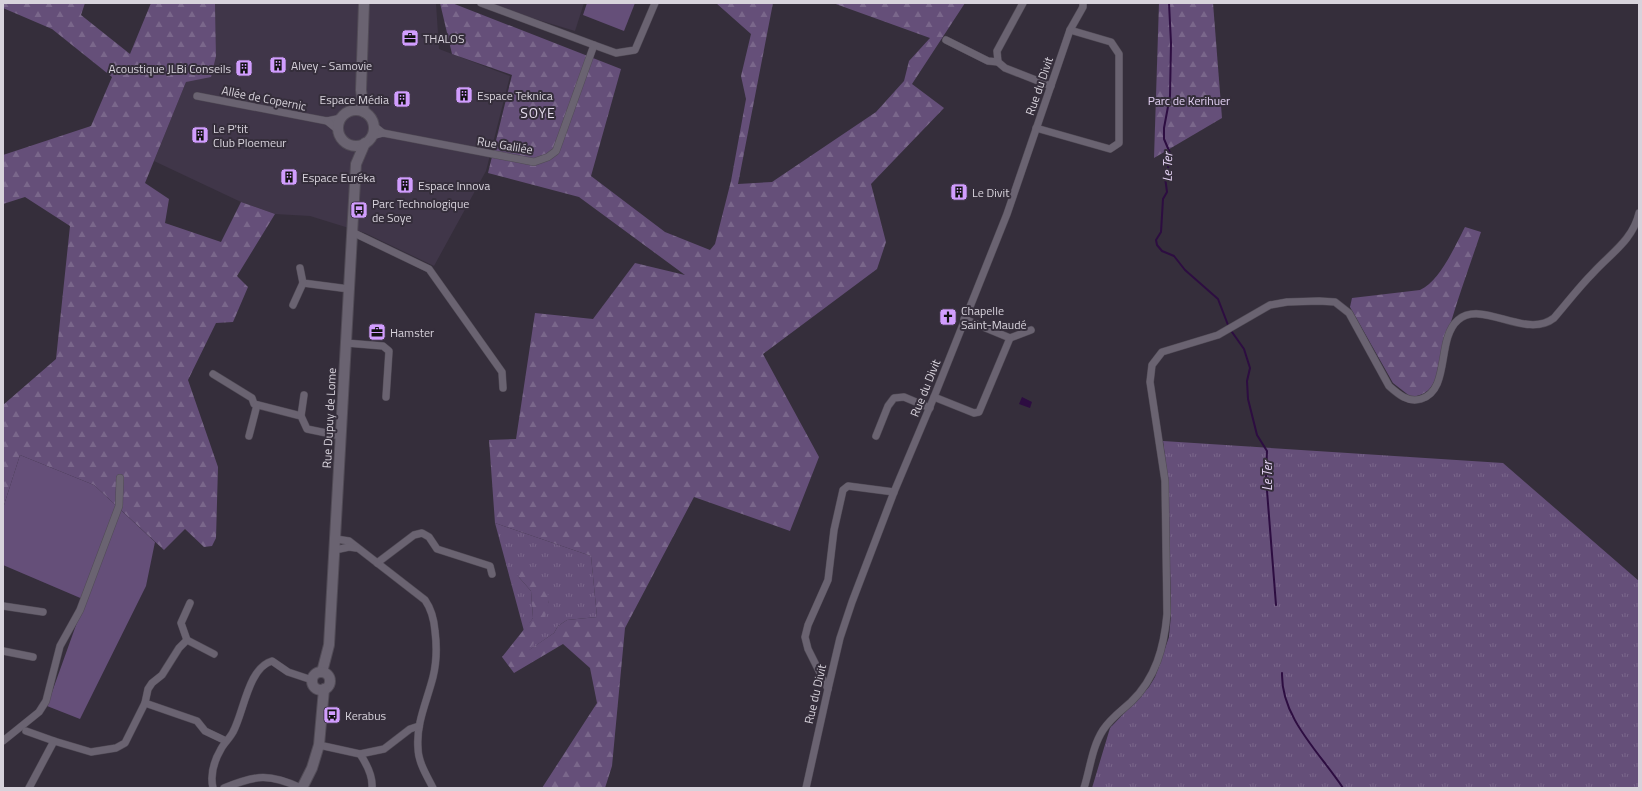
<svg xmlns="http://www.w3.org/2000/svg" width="1642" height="791" viewBox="0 0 1642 791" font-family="'Titillium Web',sans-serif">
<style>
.built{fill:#403649}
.grass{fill:url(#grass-tufts)}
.forest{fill:url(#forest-firs)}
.garden{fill:#654f79}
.water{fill:#2d0d41}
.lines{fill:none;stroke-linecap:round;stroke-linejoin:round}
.stream{stroke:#2d0d41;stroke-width:2}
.street-casing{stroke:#514b56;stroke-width:8}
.secondary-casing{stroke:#514b56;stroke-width:12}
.street{stroke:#6a6371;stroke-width:7}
.secondary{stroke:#6a6371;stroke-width:10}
.labels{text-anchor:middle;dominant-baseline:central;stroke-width:4;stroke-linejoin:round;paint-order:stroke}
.poi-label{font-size:12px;fill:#d8d3dc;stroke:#352e3b;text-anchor:start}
.street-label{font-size:12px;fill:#d8d3dc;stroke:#352e3b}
.park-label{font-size:12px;fill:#e2d0f3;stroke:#352e3b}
.water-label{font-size:13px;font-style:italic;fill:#e4d2f4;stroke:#352e3b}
.quarter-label{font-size:14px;letter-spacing:1px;fill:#e4dbec;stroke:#352e3b}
</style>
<defs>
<pattern id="grass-tufts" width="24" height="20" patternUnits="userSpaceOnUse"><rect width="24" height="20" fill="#654f79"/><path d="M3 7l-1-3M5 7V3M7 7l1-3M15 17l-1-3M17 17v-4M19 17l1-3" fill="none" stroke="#7a678b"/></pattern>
<pattern id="forest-firs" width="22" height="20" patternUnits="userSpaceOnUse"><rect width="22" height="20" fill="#654f79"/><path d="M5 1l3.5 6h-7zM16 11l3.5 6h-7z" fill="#7a678b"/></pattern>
</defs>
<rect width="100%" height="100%" fill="#352e3b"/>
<g class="built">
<polygon points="215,3 436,3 439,49 510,76 486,171 434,266 365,233 310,216 275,214 241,202 154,161 186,82 216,56"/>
<polygon points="482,3 584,3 575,31"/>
</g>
<g class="grass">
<polygon points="1163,441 1503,463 1639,581 1639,788 1092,788 1110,728 1149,687 1155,677 1169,637 1171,615 1168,480"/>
<polygon points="495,523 591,556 597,617 567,620 558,626 554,633 528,651 549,601 517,575 531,591 533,618 524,631"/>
</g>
<g class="forest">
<polygon points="3,3 85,3 81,15 130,54 151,3 215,3 216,56 211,77 186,82 145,183 169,199 165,223 221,242 241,202 275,214 237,276 248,287 233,322 216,323 188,380 218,467 216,538 212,546 204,547 185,529 164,550 94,485 20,455 4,505 3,523 3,405 56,359 70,226 25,197 3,204 3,155 91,126 112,77 52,29 3,8"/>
<polygon points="440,3 452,3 621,69 591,176 665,232 710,250 715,244 731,181 746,99 741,76 751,34 716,3 773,3 738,184 772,182 876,112 904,81 909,61 930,38 833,3 965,3 912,84 944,108 871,184 886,242 877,269 763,354 819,457 790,531 694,497 625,628 612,766 605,788 542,788 597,703 590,668 563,644 514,673 502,657 533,618 531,591 517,575 522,570 545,581 549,601 541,631 529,650 554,633 558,626 567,620 597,617 591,556 495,523 489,440 516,439 535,313 593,319 635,263 685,275 579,197 488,173 512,75 452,54"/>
<polygon points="1159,3 1213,3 1222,118 1154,158"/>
<path d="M1465,227L1481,232C1471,262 1460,292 1451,322C1446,341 1442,368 1433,384C1428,393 1420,396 1411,397L1393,383L1350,307L1352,298L1420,290C1440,281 1455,246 1465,227Z"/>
</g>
<g class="garden">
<polygon points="587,3 635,3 624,31 583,15"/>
<polygon points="20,455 94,485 155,542 146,586 80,719 47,706 85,600 3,565 4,505"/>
</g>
<polygon class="water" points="1022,397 1032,402 1030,408 1019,404"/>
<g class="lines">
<g class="stream">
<polyline points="1169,3 1171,43 1170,96 1164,128 1164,139 1170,153 1168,168 1165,177 1167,192 1163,199 1161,232 1156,240 1157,245 1162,251 1174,256 1185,270 1218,299 1228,325"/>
<polyline points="1232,332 1244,349 1250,368 1247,381 1248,399 1257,435 1267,451 1266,478 1276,605"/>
<path d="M1282,673C1281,718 1320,753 1343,788"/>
</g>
<defs>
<g id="street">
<polyline points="481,3 594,45"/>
<polyline points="1023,3 997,51 998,62 1005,68 1051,86"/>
<polyline points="946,40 988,61 998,62"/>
<polyline points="197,96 327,121 341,118"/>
<polyline points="327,121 338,130"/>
<polyline points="373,125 383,133"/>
<polyline points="1036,128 1110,149 1119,143 1119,54 1111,42 1070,30"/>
<polyline points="372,136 383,133 534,162 548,157 556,151 594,45 616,53 635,50 655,3"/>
<polyline points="352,232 429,269 502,372 503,388"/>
<polyline points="300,268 303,283 349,289"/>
<polyline points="293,305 303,283"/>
<polyline points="1010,338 1031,330"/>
<polyline points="346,343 383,346 389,351 386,397"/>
<polyline points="213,374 252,398 254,404 301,416 307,429 341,436"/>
<polyline points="934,397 974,413 979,412 1010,338 964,319"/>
<polyline points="301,416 304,395"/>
<polyline points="249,436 257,405"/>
<polyline points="876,436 888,406 894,398 904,397 930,408"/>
<path d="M336,539L349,541L425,600C432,610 434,619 435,631C437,647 437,661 433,677C427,701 416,723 418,748C418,762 427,776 433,788"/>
<polyline points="335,550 349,547 356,548"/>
<polyline points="377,563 414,535 422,533 429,537 437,549 490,566 492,574"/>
<polyline points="3,606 43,612"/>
<polyline points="187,640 214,654"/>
<polyline points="3,651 33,657"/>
<polyline points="828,689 808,649 805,637 808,625 828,580 834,530 843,490 848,486 894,492"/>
<polyline points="145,703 197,721 205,731 226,741"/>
<polyline points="26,731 54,741"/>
<polyline points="3,741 39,712 46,701 60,646 80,610 119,506 120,478"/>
<path d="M319,745L360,754C366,763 373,777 372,788"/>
<polyline points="360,754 384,749 410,729 419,726"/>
<polyline points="29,788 54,741 91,752 116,748 125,743 145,703 148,689 152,683 162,675 179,648 187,640 181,623 190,603"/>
<path d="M213,788C210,775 214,761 221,749C224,743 230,738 233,732C244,712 248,668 272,661L288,672L312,680"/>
<path d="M224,788C256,775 269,773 301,788"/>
<polyline points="806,788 828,689 840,638 852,602 894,492 934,397 1007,214 1070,30 1083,7 1083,3"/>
<path d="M1084,788C1090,769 1092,747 1103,730C1110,719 1121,711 1131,702C1156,678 1164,647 1167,614L1165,481L1150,382L1152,365L1162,352L1218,335L1270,305L1287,302L1319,301L1335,302L1349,313L1389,386C1398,394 1408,403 1421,399C1451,390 1436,339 1458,320C1482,299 1526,340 1554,318C1567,303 1579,287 1593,273C1610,254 1633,240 1639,213"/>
</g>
<g id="secondary">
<circle cx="356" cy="128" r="18"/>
<polyline points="364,112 361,90 364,3"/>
<polyline points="322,672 329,645 356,164 365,143"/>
<circle cx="321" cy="681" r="9"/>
<polyline points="302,788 312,768 319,745 324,689"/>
</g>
</defs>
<use href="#street" class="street-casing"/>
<use href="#secondary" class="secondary-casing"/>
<use href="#street" class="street"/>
<use href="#secondary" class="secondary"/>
</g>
<defs>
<symbol id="office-square" viewBox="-11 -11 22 22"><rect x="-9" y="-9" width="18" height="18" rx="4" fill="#d19dfe" stroke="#352e3b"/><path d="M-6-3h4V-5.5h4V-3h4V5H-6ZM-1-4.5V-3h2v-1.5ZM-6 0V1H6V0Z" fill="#111"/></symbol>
<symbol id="building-square" viewBox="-11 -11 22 22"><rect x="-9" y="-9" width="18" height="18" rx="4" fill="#d19dfe" stroke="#352e3b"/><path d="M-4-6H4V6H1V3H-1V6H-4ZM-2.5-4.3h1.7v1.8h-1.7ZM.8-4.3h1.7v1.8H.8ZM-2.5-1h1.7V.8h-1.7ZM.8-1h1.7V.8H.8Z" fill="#111"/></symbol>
<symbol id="bus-square" viewBox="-11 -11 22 22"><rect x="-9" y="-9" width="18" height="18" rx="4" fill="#d19dfe" stroke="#352e3b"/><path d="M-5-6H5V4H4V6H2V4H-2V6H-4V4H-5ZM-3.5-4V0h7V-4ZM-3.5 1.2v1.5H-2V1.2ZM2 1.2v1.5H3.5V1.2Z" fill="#111"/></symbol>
<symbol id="church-square" viewBox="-11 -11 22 22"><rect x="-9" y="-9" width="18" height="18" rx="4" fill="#d19dfe" stroke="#352e3b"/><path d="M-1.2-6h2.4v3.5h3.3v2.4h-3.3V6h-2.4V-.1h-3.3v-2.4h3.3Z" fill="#111"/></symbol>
</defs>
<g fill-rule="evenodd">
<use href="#office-square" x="400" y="28" width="20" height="20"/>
<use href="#building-square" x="268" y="55" width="20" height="20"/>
<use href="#building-square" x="234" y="58" width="20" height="20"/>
<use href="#building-square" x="454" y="85" width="20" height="20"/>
<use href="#building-square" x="392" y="89" width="20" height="20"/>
<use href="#building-square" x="190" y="125" width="20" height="20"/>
<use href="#building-square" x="279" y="167" width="20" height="20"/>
<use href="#building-square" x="395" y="175" width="20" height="20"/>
<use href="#building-square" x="949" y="182" width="20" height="20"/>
<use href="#bus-square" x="349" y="200" width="20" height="20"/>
<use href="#church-square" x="938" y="307" width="20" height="20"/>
<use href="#office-square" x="367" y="322" width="20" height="20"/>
<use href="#bus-square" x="322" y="705" width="20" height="20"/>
</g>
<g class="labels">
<g class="poi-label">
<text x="423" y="38">THALOS</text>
<text x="291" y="65">Alvey - Samovie</text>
<text x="231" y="68" text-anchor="end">Acoustique JLBi Conseils</text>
<text x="477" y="95">Espace Teknica</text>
<text x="389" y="99" text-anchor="end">Espace Média</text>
<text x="213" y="128">Le P'tit<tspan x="213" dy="14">Club Ploemeur</tspan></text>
<text x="302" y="177">Espace Euréka</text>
<text x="418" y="185">Espace Innova</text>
<text x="972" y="192">Le Divit</text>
<text x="372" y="203">Parc Technologique<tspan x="372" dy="14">de Soye</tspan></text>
<text x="961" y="310">Chapelle<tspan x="961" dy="14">Saint-Maudé</tspan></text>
<text x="390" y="332">Hamster</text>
<text x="345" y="715">Kerabus</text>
</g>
<g class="street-label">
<text transform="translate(1039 86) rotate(-71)">Rue du Divit</text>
<text transform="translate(264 98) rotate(11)">Allée de Copernic</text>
<text transform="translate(505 145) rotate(9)">Rue Galilée</text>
<text transform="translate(925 388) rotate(-68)">Rue du Divit</text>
<text transform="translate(329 418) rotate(-87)">Rue Dupuy de Lome</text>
<text transform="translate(815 694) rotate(-77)">Rue du Divit</text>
</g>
<g class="park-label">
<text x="1189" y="100">Parc de Kerihuer</text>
</g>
<g class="water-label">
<text transform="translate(1167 167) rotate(-89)">Le Ter</text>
<text transform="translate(1267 476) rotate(-90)">Le Ter</text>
</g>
<g class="quarter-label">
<text x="538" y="112">SOYE</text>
</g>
</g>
<rect width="1642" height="791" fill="none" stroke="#d8d3dc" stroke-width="8"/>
</svg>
